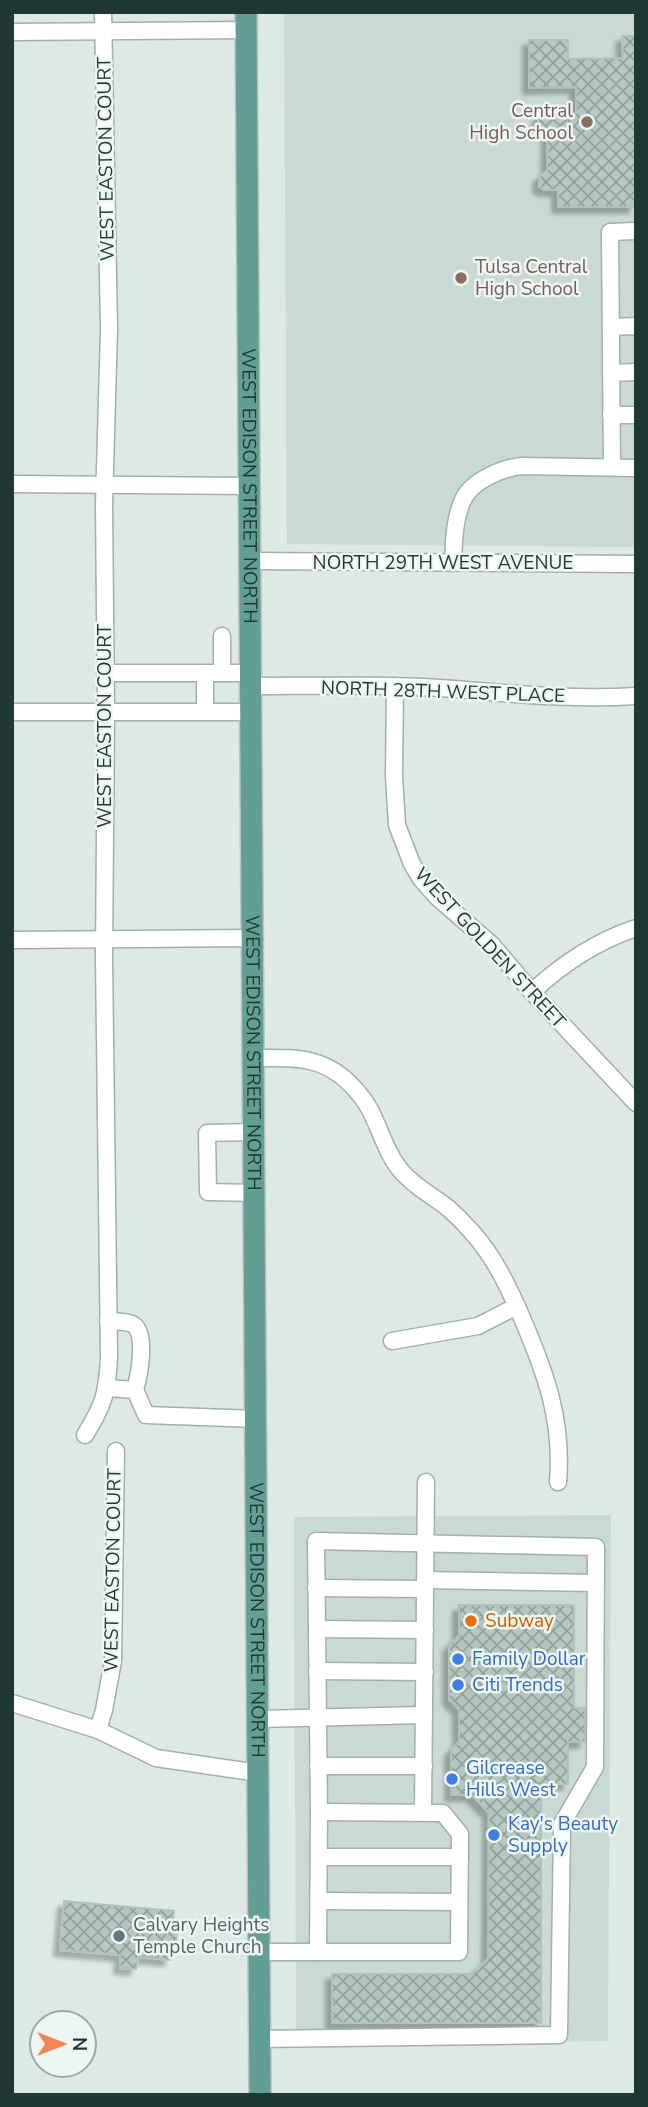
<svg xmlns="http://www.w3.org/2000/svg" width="648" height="2107" viewBox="0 0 648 2107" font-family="'Nunito Sans',sans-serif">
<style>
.built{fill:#cbd9d4}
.building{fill:url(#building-cross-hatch);stroke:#b0c2bc;stroke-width:2;filter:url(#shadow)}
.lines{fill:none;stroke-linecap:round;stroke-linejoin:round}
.minor-casing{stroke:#a0b0ac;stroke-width:19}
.major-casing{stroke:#bcc3c2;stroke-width:24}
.minor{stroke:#fff;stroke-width:16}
.major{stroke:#629e94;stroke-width:21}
.education-dot{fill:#8d6e63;stroke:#edf6f2;stroke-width:2.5}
.food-dot{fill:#e8710a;stroke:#edf6f2;stroke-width:2.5}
.shop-dot{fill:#3f7fe0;stroke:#edf6f2;stroke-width:2.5}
.worship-dot{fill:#6b7280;stroke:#edf6f2;stroke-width:2.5}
.labels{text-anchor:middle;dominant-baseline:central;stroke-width:5;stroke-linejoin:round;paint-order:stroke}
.education-label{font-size:19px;fill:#785e54;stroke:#edf6f2;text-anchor:end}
.street-label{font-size:19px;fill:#1f3833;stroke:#edf6f2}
.food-label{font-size:19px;fill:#c56008;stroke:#edf6f2;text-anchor:start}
.shop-label{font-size:19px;fill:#366cbe;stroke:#edf6f2;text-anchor:start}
.worship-label{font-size:19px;fill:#5b616d;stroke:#edf6f2;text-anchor:start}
</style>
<defs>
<pattern id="building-cross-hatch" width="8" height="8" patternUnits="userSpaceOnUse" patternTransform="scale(1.75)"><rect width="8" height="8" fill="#b6c6c1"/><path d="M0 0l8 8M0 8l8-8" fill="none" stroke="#93a29d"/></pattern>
<filter id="shadow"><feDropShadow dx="-6" dy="6" stdDeviation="2" flood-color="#0004"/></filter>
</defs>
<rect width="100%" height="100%" fill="#dde9e5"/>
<g class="built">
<polygon points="284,12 636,12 636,547 287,544"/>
<polygon points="611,1515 608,2041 296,2046 294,1517"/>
</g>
<g class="building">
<polygon points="622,36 636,36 635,207 558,207 558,190 544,190 539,186 539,178 542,174 547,172 548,135 539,127 538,118 542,113 576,113 576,87 529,88 529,40 568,40 568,59 623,58"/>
<polygon points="459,1605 574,1605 574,1708 585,1708 585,1742 568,1742 568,1784 554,1784 554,1789 541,1789 541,2023 332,2023 332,1974 473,1974 488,1959 489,1813 472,1795 451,1795 451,1750 459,1742 459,1709 449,1699 449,1646 459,1636"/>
<polygon points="64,1901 174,1911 172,1928 177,1928 176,1944 171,1944 170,1960 138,1957 136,1969 120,1968 121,1955 60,1950"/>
</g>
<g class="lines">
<defs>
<g id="minor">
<polyline points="12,32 246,30"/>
<polyline points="611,327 636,326"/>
<polyline points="611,373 636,372"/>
<polyline points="611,415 636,415"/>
<polyline points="612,467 610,232 636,231"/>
<polyline points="12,484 250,486"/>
<polyline points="250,561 636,564"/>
<path d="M453,563C454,542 454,521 462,502C470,481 502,468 522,466L636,468"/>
<polyline points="222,636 222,673"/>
<polyline points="105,673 251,673"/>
<polyline points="205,673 205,712"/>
<path d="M251,686C318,686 387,684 454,689C515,694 575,700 636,696"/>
<polyline points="395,686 394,776 397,825 412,864 421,879 437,897 492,945 532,992 636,1103"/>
<polyline points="12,712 251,712"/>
<polyline points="12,940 252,938"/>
<path d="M532,992C562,964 597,941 636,928"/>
<path d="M253,1058C295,1058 325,1055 355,1089C362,1097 369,1106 373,1116C382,1135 388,1156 402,1172C415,1187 433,1196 448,1208C456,1215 464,1223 471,1231C494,1256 508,1286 522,1318C546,1374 563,1420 558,1482"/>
<polyline points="254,1132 207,1133 208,1192 255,1193"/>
<path d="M108,1321C115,1322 125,1321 132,1324C148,1331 139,1376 135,1390"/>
<polyline points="392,1341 478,1326 517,1306"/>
<polyline points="107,1388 135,1390 146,1415 257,1419"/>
<path d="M85,1435C104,1404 107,1394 109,1358L104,957L106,713L104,504L109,329L103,12"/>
<polyline points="425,1580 596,1583"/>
<polyline points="316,1588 425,1589"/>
<polyline points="317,1629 425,1630"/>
<polyline points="317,1671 425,1672"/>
<polyline points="12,1703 98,1730 156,1758 258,1773"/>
<polyline points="258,1719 424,1715"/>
<polyline points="98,1730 104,1710 113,1661 116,1451"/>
<polyline points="318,1766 424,1766"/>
<polyline points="423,1812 426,1482"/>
<polyline points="319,1857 460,1857"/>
<polyline points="319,1901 459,1902"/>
<polyline points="259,1952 459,1952 460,1834 443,1813 319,1812"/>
<polyline points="260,2039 559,2035 562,1824 595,1767 596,1547 316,1541 319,1812 318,1952"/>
</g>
<g id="major">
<path id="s1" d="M246,12L260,2095"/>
</g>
</defs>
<use href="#minor" class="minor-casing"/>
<use href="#major" class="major-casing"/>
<use href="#minor" class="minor"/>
<use href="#major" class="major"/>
</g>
<g class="education-dot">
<circle cx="587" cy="122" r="7"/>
<circle cx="461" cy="278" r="7"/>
</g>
<circle class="food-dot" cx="471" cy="1621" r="7"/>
<g class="shop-dot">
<circle cx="458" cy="1659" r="7"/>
<circle cx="458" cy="1685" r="7"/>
<circle cx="452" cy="1779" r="7"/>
<circle cx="494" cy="1835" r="7"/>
</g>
<circle class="worship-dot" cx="119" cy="1936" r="7"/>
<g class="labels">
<g class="education-label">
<text x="573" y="111">Central<tspan x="573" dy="22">High School</tspan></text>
<text x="475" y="267" text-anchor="start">Tulsa Central<tspan x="475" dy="22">High School</tspan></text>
</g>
<g class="street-label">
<text transform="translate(106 159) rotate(-91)">WEST EASTON COURT</text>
<text stroke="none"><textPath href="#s1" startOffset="474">WEST EDISON STREET NORTH</textPath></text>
<text x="443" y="563">NORTH 29TH WEST AVENUE</text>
<text transform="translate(443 692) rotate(2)">NORTH 28TH WEST PLACE</text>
<text transform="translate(105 726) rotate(-90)">WEST EASTON COURT</text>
<text transform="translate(490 948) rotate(47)">WEST GOLDEN STREET</text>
<text stroke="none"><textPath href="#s1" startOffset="1041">WEST EDISON STREET NORTH</textPath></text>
<text transform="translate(113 1570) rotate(-89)">WEST EASTON COURT</text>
<text stroke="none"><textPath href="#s1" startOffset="1608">WEST EDISON STREET NORTH</textPath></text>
</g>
<g class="food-label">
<text x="485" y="1621">Subway</text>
</g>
<g class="shop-label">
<text x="472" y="1659">Family Dollar</text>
<text x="472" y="1685">Citi Trends</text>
<text x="466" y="1768">Gilcrease<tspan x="466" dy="22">Hills West</tspan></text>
<text x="508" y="1824">Kay's Beauty<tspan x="508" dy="22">Supply</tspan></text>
</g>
<g class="worship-label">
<text x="133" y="1925">Calvary Heights<tspan x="133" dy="22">Temple Church</tspan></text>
</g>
</g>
<rect width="648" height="2107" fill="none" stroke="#1f3833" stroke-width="28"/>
<g transform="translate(63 2044) rotate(90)"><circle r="33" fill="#edf6f2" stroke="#9baaa6" stroke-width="2"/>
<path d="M0-5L12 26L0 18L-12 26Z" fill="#f08754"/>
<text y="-10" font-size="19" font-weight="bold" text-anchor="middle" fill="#1f3833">N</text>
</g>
</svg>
